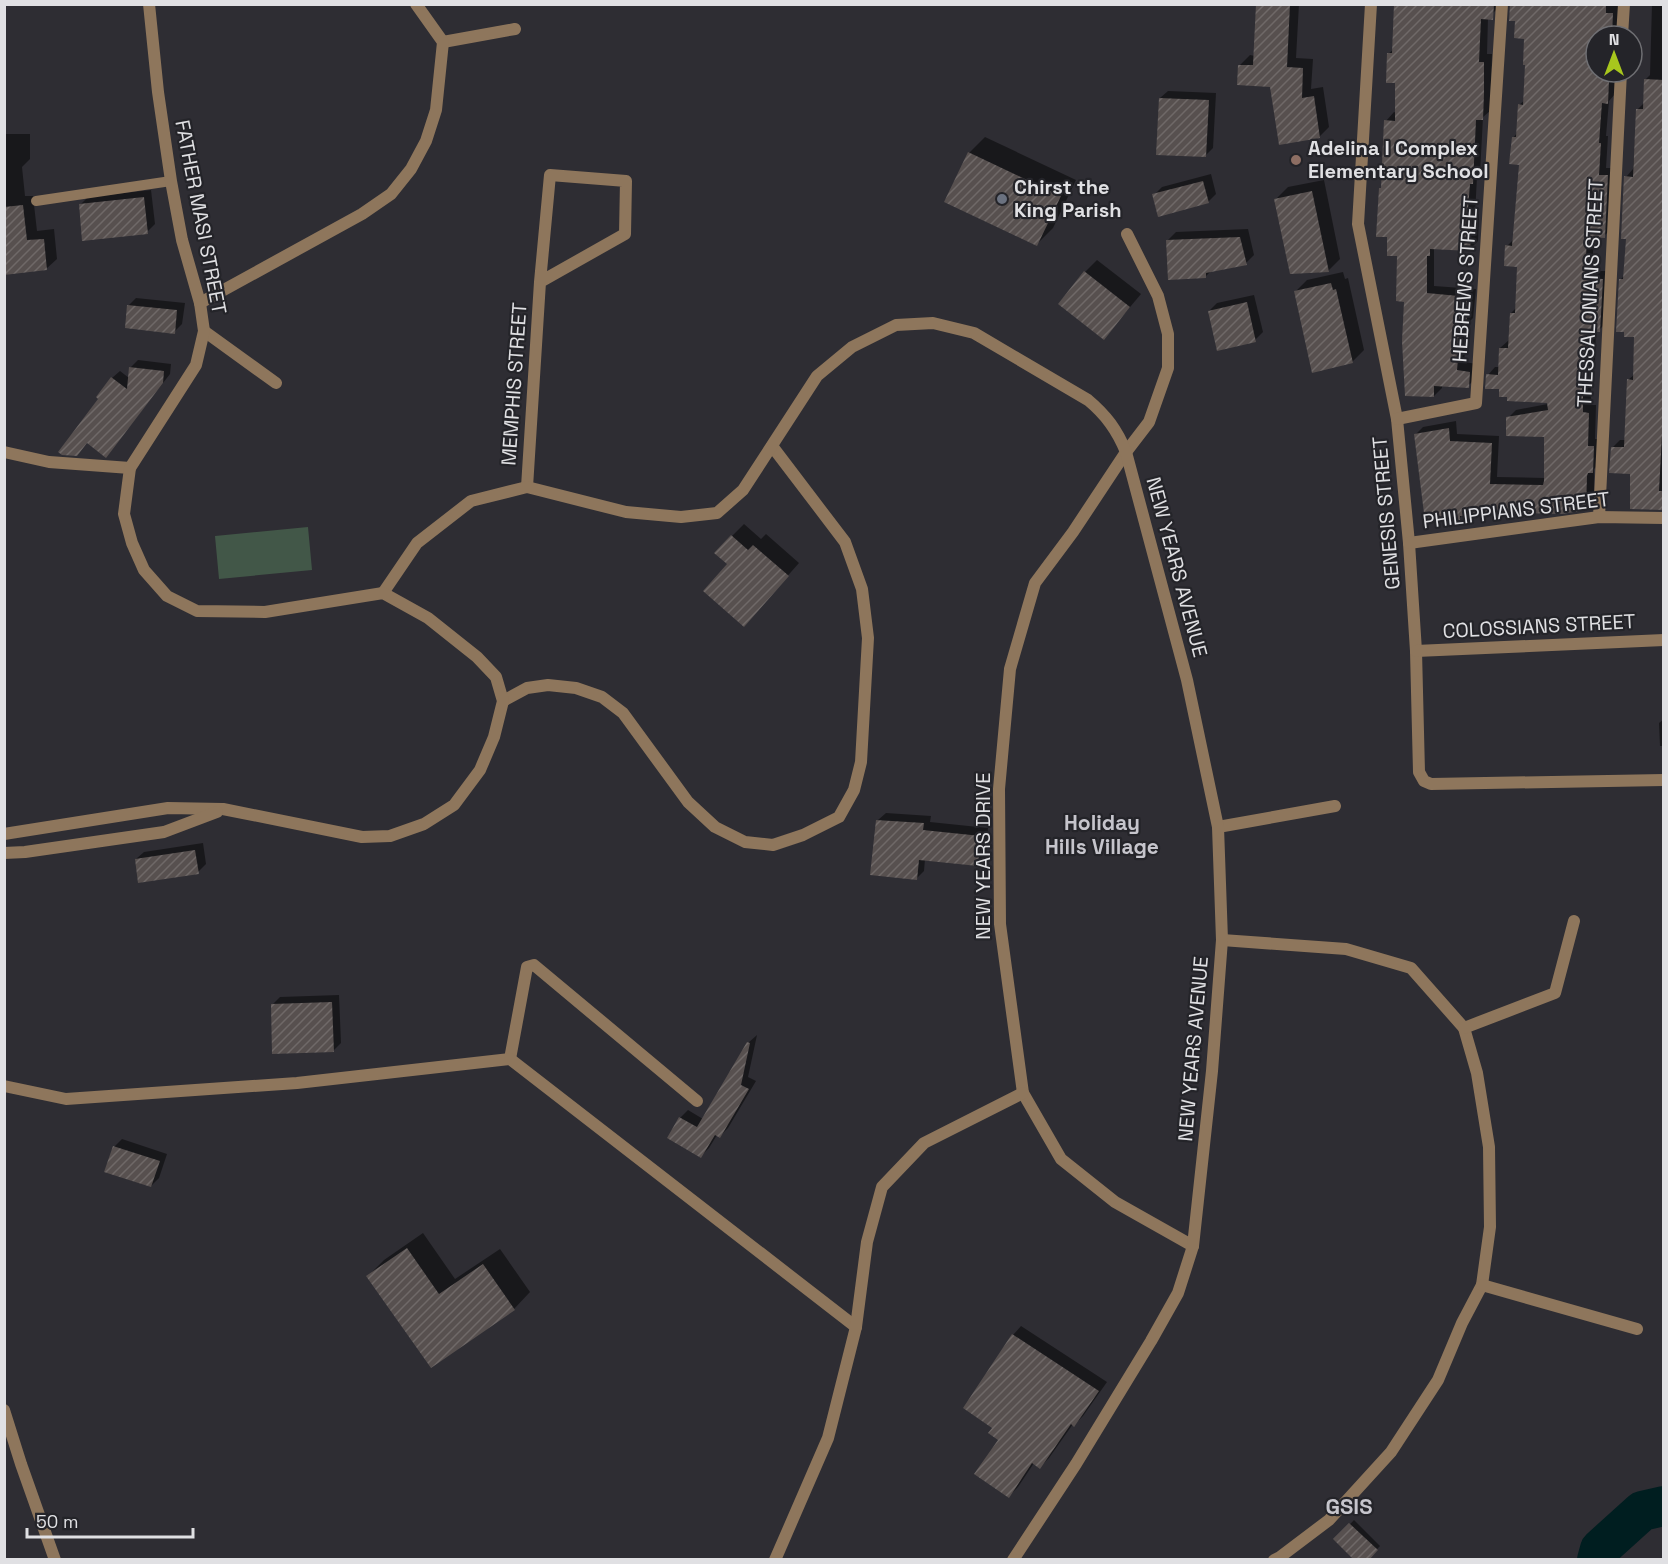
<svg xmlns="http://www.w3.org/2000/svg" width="1668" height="1564" viewBox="0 0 1668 1564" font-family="'Space Grotesk',sans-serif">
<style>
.green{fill:#425748}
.shadow{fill:#0007}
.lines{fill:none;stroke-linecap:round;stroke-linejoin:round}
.river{stroke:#001e20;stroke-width:40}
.building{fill:url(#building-hatch)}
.service{stroke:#8e765c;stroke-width:10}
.pedestrian{stroke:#8e765c;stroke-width:12}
.minor{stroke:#8e765c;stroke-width:12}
.tertiary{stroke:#8e765c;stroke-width:12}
.education-dot{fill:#8d6e63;stroke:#242429;stroke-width:2}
.worship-dot{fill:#6b7280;stroke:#242429;stroke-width:2}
.labels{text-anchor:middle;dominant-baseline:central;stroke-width:4.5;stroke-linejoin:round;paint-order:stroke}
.poi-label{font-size:20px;font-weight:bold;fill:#e0e0e3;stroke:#242429;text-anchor:start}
.street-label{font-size:20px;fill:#e0e0e3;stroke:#242429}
.neighbourhood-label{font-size:21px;font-weight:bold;fill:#c6c5cc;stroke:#242429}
.quarter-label{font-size:22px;font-weight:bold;fill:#c6c5cc;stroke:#242429}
</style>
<defs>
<pattern id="building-hatch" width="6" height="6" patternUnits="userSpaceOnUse" patternTransform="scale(1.5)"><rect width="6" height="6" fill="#57504f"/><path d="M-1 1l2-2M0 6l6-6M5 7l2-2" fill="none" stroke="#6f6968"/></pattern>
</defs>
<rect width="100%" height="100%" fill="#2e2d33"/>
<polygon class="green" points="308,527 312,570 219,579 215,536"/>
<g class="shadow">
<polygon points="1257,4 1299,4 1296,58 1313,59 1311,89 1323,87 1329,127 1319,137 1271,85 1240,65 1250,55 1255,56"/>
<polygon points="1394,4 1496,4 1496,10 1488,18 1487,54 1492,54 1490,111 1483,117 1480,174 1477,177 1475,214 1479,214 1478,241 1470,249 1436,248 1434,249 1434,286 1476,289 1473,318 1468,323 1464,362 1477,364 1476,378 1468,386 1442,385 1442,388 1434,396 1406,300 1398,255 1383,186 1386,121 1394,112 1397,113 1397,81 1388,54 1394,49"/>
<polygon points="1520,4 1620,4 1619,28 1616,32 1615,36 1596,36 1596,72 1616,74 1615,94 1609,101 1606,136 1608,136 1606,168 1615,168 1612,228 1604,236 1594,235 1592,271 1610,271 1607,322 1599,330 1596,330 1595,360 1591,365 1591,405 1596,405 1595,439 1601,439 1600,463 1594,469 1594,501 1586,509 1495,511 1491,514 1463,514 1460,518 1416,434 1423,427 1456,421 1457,434 1499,436 1497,477 1545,478 1546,436 1508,418 1516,410 1553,403 1508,395 1488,375 1495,367 1499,367 1500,348 1509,340 1511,313 1517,307 1519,265 1507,246 1514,239 1521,163 1513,138 1517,133 1519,105 1525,100 1525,37"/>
<polygon points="1652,4 1664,4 1664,508 1632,508 1631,473 1612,448 1620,440 1626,440 1628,380 1635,374 1636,336 1620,280 1625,275 1628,238 1626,177 1633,169 1637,110 1645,102 1646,79 1650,75"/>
<polygon points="1168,91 1216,93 1213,148 1205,156 1160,98"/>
<polygon points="4,134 30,134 30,159 22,167 25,196 33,196 37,231 54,229 57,259 46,269 4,273"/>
<polygon points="985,137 1076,180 1053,228 1037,244 969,153"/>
<polygon points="1211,174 1216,194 1208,202 1154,195 1162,187"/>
<polygon points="1324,180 1340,259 1328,271 1276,199 1288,187"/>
<polygon points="151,190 155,224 147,232 80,205 88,197"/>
<polygon points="1248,229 1254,255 1246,263 1211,271 1205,277 1168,240 1176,232"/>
<polygon points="1097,260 1141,294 1104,338 1085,272"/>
<polygon points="1343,272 1345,279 1348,278 1364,350 1352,362 1295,292 1307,280"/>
<polygon points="1254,295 1263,332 1255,340 1209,311 1217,303"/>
<polygon points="136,298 185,303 182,324 174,332 129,305"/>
<polygon points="138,360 171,364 170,374 106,456 100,398 112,378 120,371 129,378 130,368"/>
<polygon points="744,524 761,539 766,534 799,563 744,625 729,564 732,536"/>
<polygon points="1664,719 1664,746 1660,746 1659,723"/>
<polygon points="886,813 931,816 930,822 988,828 985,857 978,865 925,859 924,871 916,879 878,820"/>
<polygon points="203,843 206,864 198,872 136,859 144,852"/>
<polygon points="339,995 341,1043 333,1051 272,1005 280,997"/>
<polygon points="757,1035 748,1077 756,1081 728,1128 720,1136 717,1135 709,1148 701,1156 680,1118 688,1110 703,1119 748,1043"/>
<polygon points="122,1139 167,1154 159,1178 151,1186 114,1147"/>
<polygon points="423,1233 455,1279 500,1249 530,1292 514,1309 431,1366 368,1276 384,1260"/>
<polygon points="1021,1326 1107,1382 1083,1416 1074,1425 1073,1424 1049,1458 1040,1467 1034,1463 1018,1487 1009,1496 1000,1440 994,1427 1013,1335"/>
<polygon points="1354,1520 1380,1546 1367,1560 1336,1539"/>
</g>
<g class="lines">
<polyline class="river" points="1597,1560 1600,1549 1642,1511 1664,1506"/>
</g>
<g class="building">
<polygon points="1256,4 1290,4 1287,67 1303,68 1302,98 1314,96 1320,138 1279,145 1270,87 1237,85 1238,65 1253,65"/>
<polygon points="1394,4 1494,4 1493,20 1481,19 1479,62 1484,62 1484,93 1483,120 1476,120 1473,184 1470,184 1467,221 1472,221 1470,251 1430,249 1430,256 1427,256 1427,293 1469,297 1466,327 1461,327 1457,370 1470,372 1469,388 1434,386 1434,397 1405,396 1402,341 1404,302 1396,301 1397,256 1387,256 1387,237 1376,237 1379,188 1381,188 1384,120 1395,121 1395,83 1386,83 1387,53 1392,53"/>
<polygon points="1510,4 1606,4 1606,13 1613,13 1612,36 1596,36 1596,72 1606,72 1606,81 1609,81 1608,104 1602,103 1599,143 1601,143 1599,175 1608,175 1605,238 1587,237 1585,278 1603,279 1600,332 1589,332 1588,370 1583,370 1583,412 1589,413 1588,446 1594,446 1593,473 1588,473 1587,476 1586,510 1562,514 1492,512 1492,515 1460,516 1460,520 1425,521 1414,434 1449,428 1450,441 1492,443 1490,484 1543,485 1544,481 1544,437 1506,436 1506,417 1548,410 1547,403 1507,401 1507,397 1499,397 1499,389 1485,389 1486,374 1498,375 1499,348 1508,348 1510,313 1515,313 1517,267 1504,266 1505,245 1512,246 1519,165 1509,164 1512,137 1516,137 1518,104 1523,105 1525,65 1523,65 1524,39 1514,38 1515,21 1509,21"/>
<polygon points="1644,79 1664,80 1662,313 1664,313 1664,397 1659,491 1663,491 1663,510 1630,509 1630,474 1609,473 1611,447 1624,447 1627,379 1633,380 1634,337 1624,337 1624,332 1616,332 1619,279 1623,279 1626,239 1621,239 1624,176 1633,177 1636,109 1643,109"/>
<polygon points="1159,98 1209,100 1206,157 1156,155"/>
<polygon points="968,152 1061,196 1037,246 944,202"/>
<polygon points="1203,181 1209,203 1158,217 1152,194"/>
<polygon points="1312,191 1329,272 1290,274 1274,199"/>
<polygon points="144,197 148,234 82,241 79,204"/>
<polygon points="23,205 27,240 44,239 47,270 4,275 4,207"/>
<polygon points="1240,237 1247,265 1206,273 1206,278 1168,280 1166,240"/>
<polygon points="1084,271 1130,307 1104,340 1058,304"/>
<polygon points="1331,283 1333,290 1336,289 1353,363 1312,373 1294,291"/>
<polygon points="1247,302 1256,342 1217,351 1208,311"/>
<polygon points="127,305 177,310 175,334 125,328"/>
<polygon points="129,367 164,371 163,383 106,458 87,443 77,456 62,455 58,452 98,399 96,397 111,377 127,389"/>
<polygon points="731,535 748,550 753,545 789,576 744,627 703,591 727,564 714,553"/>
<polygon points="876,820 924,823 923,830 981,836 978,866 919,860 917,880 870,875"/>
<polygon points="195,850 199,874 138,883 135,859"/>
<polygon points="332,1002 334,1052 272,1054 271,1004"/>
<polygon points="747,1042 750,1043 741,1085 749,1089 720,1138 715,1135 701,1158 667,1138 679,1117 697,1127"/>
<polygon points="113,1146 160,1161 151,1187 104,1172"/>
<polygon points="407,1248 439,1294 483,1264 515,1310 431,1368 366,1276"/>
<polygon points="1012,1334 1099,1391 1074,1427 1071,1424 1040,1469 1032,1463 1009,1498 974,1474 998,1440 988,1433 992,1428 963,1408"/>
<polygon points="1349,1523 1378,1550 1369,1560 1354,1560 1333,1539"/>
</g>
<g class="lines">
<polyline class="service" points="36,201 171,181"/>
<polyline class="pedestrian" points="204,331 276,383"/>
<g class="minor">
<polyline points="1371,4 1358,224 1397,419 1409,543 1416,651 1419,772 1424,781 1431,784 1664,780"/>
<polyline points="1622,36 1624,4"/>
<polyline points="443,42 515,29"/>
<polyline points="1127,234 1158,296 1168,334 1168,368 1149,422 1126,452 1073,532 1035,583 1010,669 999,789 1000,924 1023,1093 1061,1159 1115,1202 1193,1246"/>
<polyline points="200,303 362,214 391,194 411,169 426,141 436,110 443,42 416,4"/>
<polyline points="1397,419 1476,403 1502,4"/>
<polyline points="4,452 49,462 130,468"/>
<polyline points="527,487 540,282 550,175 626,181 625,234 540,282"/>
<polyline points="1599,517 1621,72"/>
<polyline points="1409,543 1599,517 1664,518"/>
<polyline points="1416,651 1664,640"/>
<polyline points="503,701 527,688 548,685 576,688 602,697 623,713 688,802 715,827 745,842 773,845 803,835 839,817 854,790 861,762 868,638 862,589 845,542 772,446"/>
<polyline points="1218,827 1335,806"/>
<polyline points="1222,940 1346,949 1411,968 1464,1028 1477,1073 1489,1147 1490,1227 1482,1285 1462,1323 1438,1380 1391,1452 1329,1520 1280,1557 1274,1560"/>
<polyline points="1464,1028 1555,993 1574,921"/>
<polyline points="510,1059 527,967 534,965 697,1101"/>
<polyline points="4,1086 66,1099 297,1083 510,1059 856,1327"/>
<polyline points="1482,1285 1637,1329"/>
<polyline points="4,1410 21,1464 55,1560"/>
<polyline points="775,1560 828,1438 856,1327 867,1242 882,1187 924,1143 1023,1093"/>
</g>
<g class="tertiary">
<path d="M383,593L417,543L471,501L527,487L626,512L681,517L717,513L743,490L817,376L852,347L896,325L933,323L974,333L1088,400C1106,415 1117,430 1126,452L1187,680L1218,827L1222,940L1212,1071L1193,1246L1178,1293L1151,1341L1076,1464L1013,1560"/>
<polyline points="4,834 168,808 223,809 362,837 390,836 424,824 454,805 480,770 494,737 503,701 496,677 477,657 428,618 383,593 265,612 197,611 167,596 144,570 132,543 124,514 130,468 196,365 204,331 200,303 182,240 171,181 158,92 149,4"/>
<polyline points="4,853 25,852 164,832 217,812"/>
</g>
</g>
<circle class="education-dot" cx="1296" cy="160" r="6"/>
<circle class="worship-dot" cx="1002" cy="199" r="6"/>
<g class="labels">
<g class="poi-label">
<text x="1308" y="148">Adelina I Complex<tspan x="1308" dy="23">Elementary School</tspan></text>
<text x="1014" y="187">Chirst the<tspan x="1014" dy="23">King Parish</tspan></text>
</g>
<g class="street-label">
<text transform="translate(201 217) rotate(79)">FATHER MASI STREET</text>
<text transform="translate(1465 279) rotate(-86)">HEBREWS STREET</text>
<text transform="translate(1590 293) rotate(-87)">THESSALONIANS STREET</text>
<text transform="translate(514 384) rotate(-86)">MEMPHIS STREET</text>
<text transform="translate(1516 510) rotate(-7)">PHILIPPIANS STREET</text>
<text transform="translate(1386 513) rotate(-95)">GENESIS STREET</text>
<text transform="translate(1177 567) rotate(75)">NEW YEARS AVENUE</text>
<text transform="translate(1539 626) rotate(-3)">COLOSSIANS STREET</text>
<text transform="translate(983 856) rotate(-90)">NEW YEARS DRIVE</text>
<text transform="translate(1193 1049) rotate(-85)">NEW YEARS AVENUE</text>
</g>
<g class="neighbourhood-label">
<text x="1102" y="822">Holiday<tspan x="1102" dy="24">Hills Village</tspan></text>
</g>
<g class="quarter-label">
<text x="1349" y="1506">GSIS</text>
</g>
</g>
<rect width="1668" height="1564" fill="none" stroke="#e0e0e3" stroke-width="12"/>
<g transform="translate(1614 54)"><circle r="28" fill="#242429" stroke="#6f6f73" stroke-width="1.5"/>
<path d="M0-4.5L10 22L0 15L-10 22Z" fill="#a8c71d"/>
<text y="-9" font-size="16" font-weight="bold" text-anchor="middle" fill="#e0e0e3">N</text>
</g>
<path d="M27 1528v9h166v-9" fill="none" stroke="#e0e0e3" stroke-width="3"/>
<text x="36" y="1528" font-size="18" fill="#e0e0e3" stroke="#242429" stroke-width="4.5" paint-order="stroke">50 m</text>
</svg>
